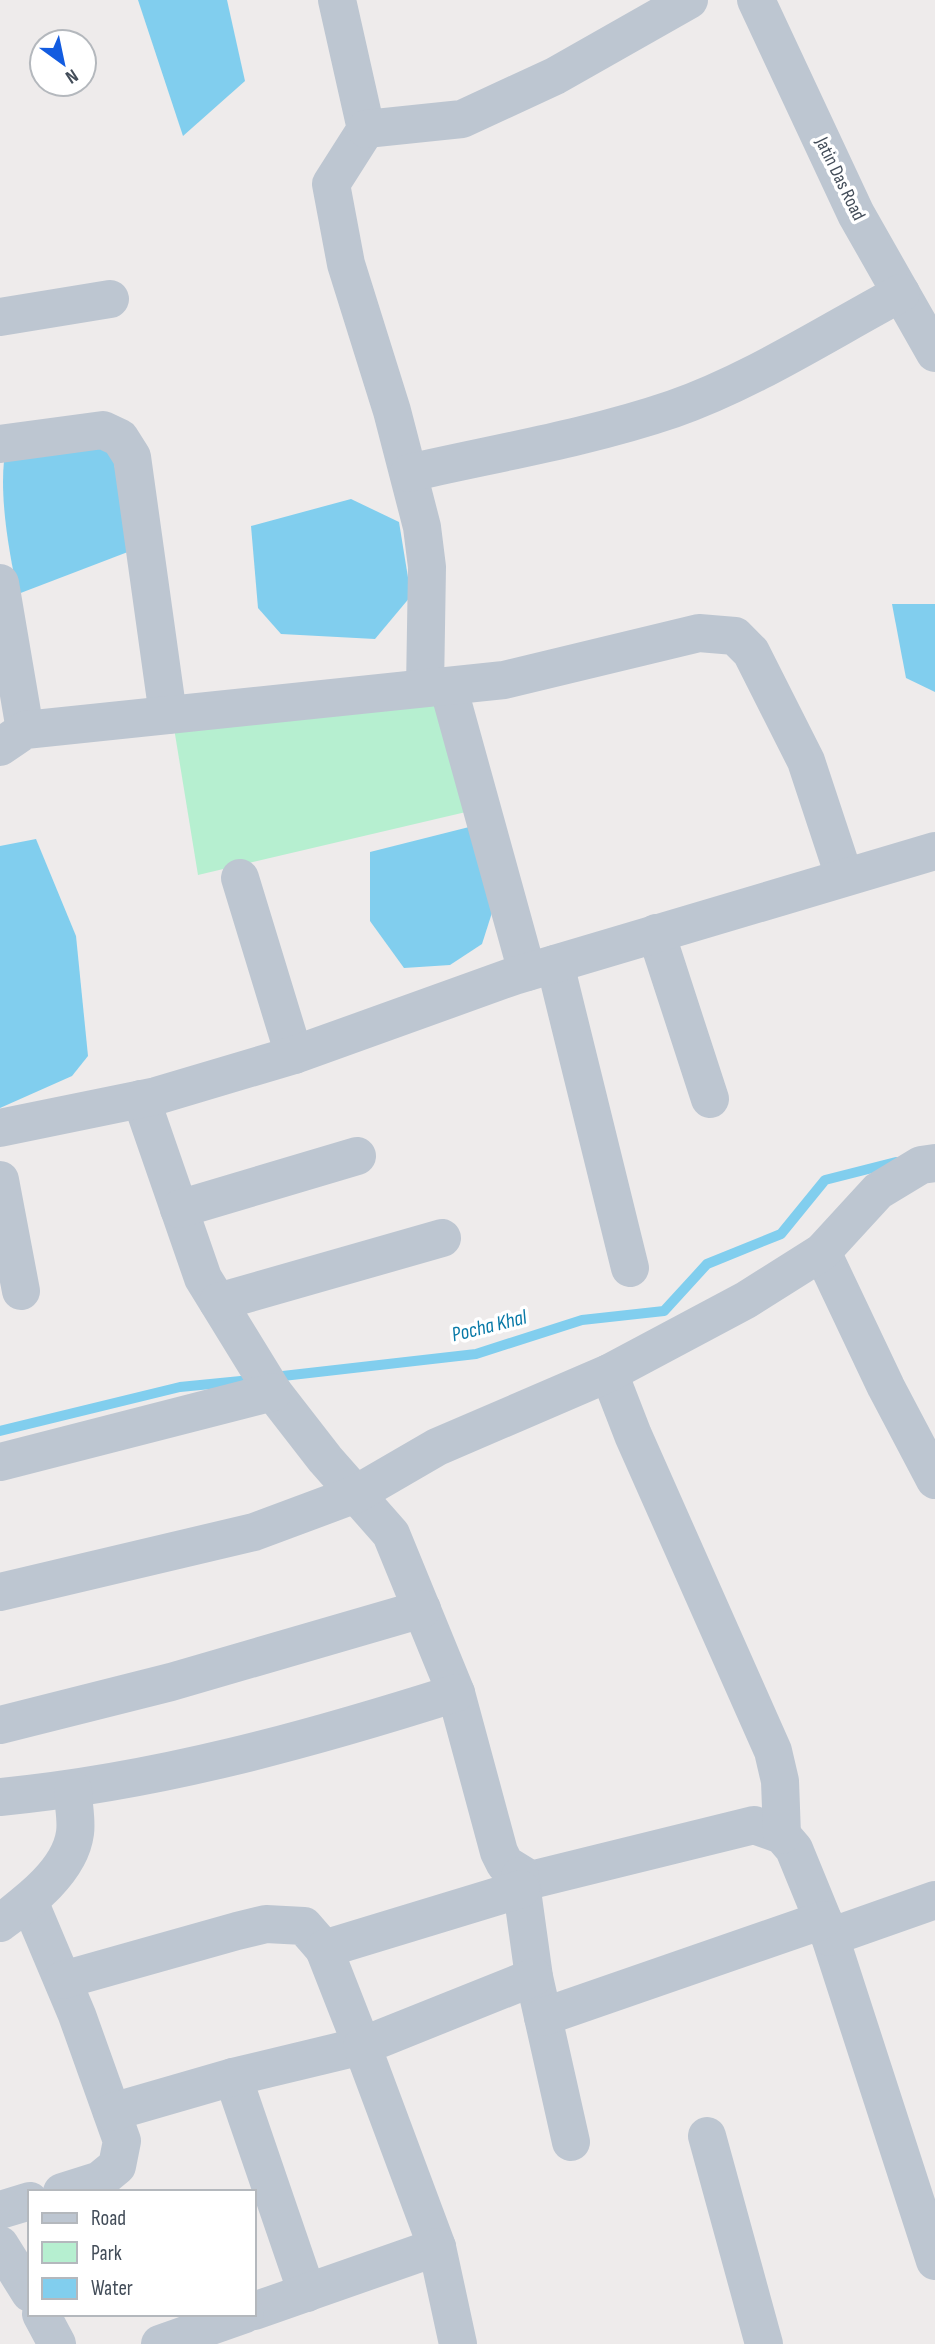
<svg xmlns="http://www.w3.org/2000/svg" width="935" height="2344" viewBox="0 0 935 2344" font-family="'Sofia Sans Condensed',sans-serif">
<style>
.green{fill:#b6efd0}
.water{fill:#81ceee}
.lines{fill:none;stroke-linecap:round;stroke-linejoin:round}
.stream{stroke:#81ceee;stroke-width:10}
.minor{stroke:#bdc6d1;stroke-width:38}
.labels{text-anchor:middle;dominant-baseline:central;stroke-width:7;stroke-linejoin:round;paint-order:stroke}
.street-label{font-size:19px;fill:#434d59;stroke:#fff}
.water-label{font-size:21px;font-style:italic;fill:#0879a7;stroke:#fff}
</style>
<rect width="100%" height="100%" fill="#eeebeb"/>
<polygon class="green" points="461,697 483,808 198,875 174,728"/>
<g class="water">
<polygon points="138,0 227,0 245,81 183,136"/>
<path d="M110,445L133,550L18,594C9,553 0,501 4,461Z"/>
<polygon points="351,499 399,522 411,596 375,639 281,634 258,608 251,526"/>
<polygon points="892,604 935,604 935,692 906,678"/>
<polygon points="485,823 497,897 482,944 450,965 404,968 370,921 370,852"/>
<polygon points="36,839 76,936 88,1056 72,1076 0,1108 0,846"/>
</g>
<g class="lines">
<g class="stream">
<polyline points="274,1377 476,1354 582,1320 664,1311 707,1264 781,1234 825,1180 896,1162"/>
<polyline points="0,1431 180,1387 251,1380"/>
</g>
<g class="minor">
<polyline points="337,0 366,129 331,184 346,264 392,411 422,527 427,567 425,688"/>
<polyline points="756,0 856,214 935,353"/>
<polyline points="366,129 462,119 555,76 689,0"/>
<polyline points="0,317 110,299"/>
<polyline points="0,444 103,430 120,438 132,457 168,715"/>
<path d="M409,473C496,453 588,438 673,409C751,382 828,332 901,293"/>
<polyline points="0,583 25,730"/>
<polyline points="448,686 527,972"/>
<polyline points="0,747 25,730 504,680 699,633 735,636 751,652 806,761 844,876"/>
<polyline points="240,878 294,1055"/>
<polyline points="656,933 710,1099"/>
<polyline points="555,964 630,1268"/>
<polyline points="141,1099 203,1278 273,1392 325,1459 391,1534 456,1693 499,1852 505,1864 531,1880 754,1825 782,1835 794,1849 830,1937 935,2261"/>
<polyline points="0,1128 156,1096 294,1055 514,976 935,851"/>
<polyline points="0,1180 21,1291"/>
<polyline points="179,1209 357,1156"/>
<polyline points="822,1252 886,1387 935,1480"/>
<polyline points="218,1302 442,1238"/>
<polyline points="609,1373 633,1435 773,1751 780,1781 782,1835"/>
<polyline points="0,1462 273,1392"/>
<polyline points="0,1592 254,1532 356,1494 437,1447 609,1373 746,1300 822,1252 878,1191 921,1165 935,1163"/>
<polyline points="0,1725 171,1682 422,1609"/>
<path d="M0,1797C156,1782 308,1740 456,1693"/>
<polyline points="520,1876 534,1977 571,2142"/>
<polyline points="29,1901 77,2015 122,2141 117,2166 100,2180 62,2192"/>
<path d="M0,1923C28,1902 70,1871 75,1833C77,1820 73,1804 73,1790"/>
<polyline points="830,1937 935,1900"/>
<polyline points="63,1980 237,1931 266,1924 304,1926 324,1949"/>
<polyline points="543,2017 823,1920"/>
<polyline points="233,2077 307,2293"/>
<polyline points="112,2112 233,2077 362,2046 324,1949 521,1889"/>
<polyline points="707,2136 764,2344"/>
<polyline points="0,2210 30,2201"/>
<polyline points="0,2245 30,2293"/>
<polyline points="437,2247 362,2046 534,1977"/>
<polyline points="254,2311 437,2247 458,2344"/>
<polyline points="41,2314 57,2344"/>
<polyline points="160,2344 245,2314"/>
</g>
</g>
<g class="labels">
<g class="street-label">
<text transform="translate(840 179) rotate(64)">Jatin Das Road</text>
</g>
<g class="water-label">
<text transform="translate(489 1326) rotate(-14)">Pocha Khal</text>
</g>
</g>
<rect x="28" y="2190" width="228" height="126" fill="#ffffff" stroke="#b4b8bd" stroke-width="2"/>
<rect x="42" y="2213" width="35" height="10" fill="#bdc6d1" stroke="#b4b8bd" stroke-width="2"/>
<text x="91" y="2225" font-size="21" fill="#434d59">Road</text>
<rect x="42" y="2242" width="35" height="21" fill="#b6efd0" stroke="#b4b8bd" stroke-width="2"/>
<text x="91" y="2260" font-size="21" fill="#434d59">Park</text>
<rect x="42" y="2278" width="35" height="21" fill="#81ceee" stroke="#b4b8bd" stroke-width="2"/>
<text x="91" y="2295" font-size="21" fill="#434d59">Water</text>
<g transform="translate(63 63) rotate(147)"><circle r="33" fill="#ffffff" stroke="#b4b8bd" stroke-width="2"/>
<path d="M0-5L12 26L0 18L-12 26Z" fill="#135ce0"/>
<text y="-10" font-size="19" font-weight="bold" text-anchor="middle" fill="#434d59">N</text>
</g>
</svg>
